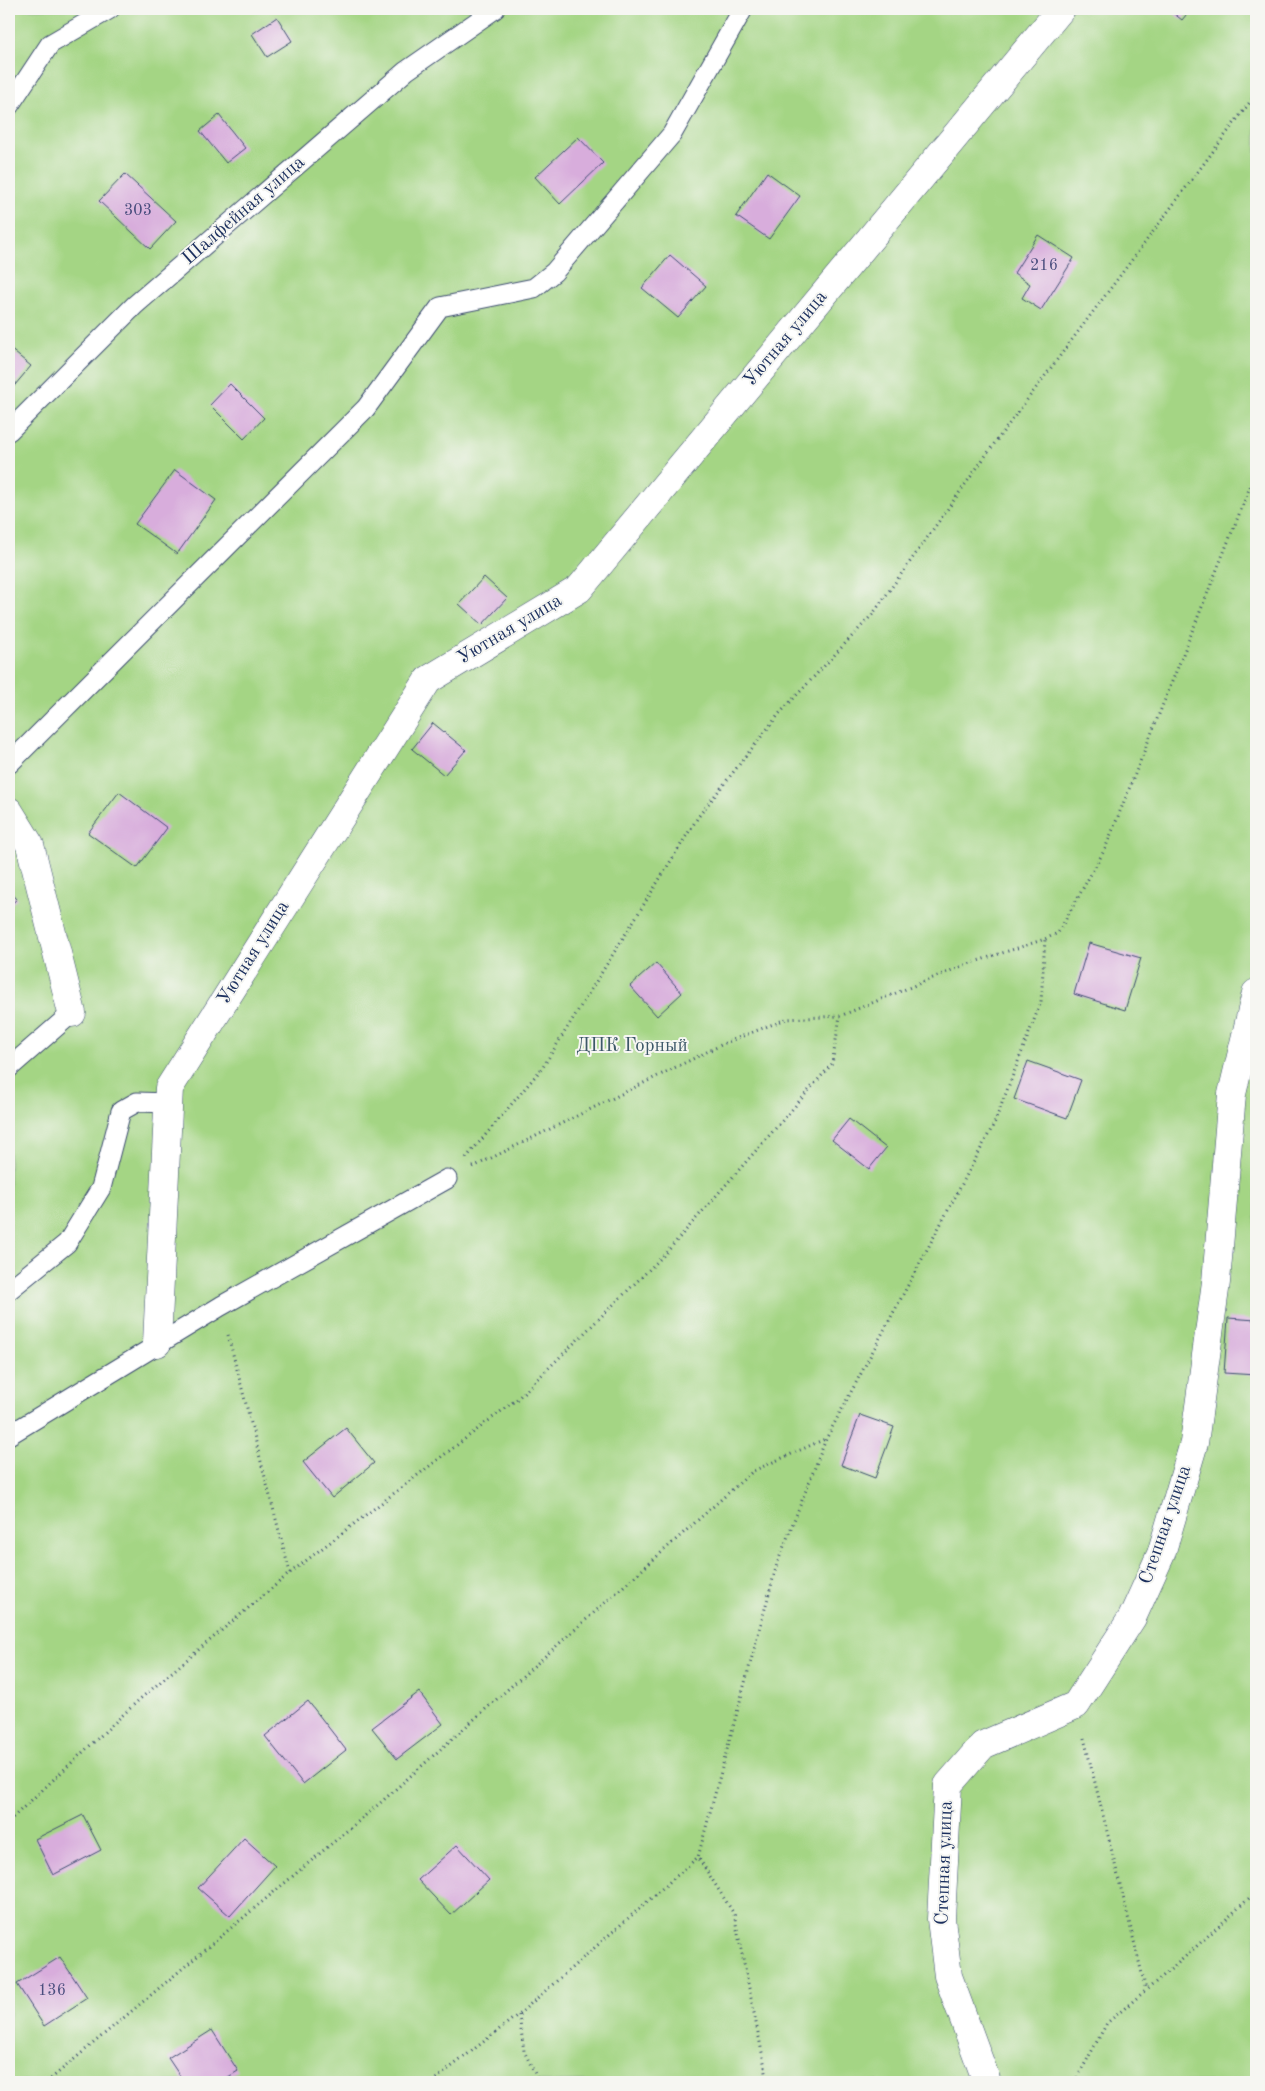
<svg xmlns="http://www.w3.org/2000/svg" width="1265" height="2091" viewBox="0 0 1265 2091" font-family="'Old Standard TT',serif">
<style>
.green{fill:#a4d584;stroke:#608271}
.building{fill:#d8addc}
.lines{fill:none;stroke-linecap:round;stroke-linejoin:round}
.lane-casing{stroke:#3b4b70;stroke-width:21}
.street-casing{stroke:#3b4b70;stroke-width:29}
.path{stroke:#3b4b70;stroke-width:3;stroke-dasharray:1 4;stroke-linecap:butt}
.lane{stroke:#fff;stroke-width:19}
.street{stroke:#fff;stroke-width:28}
.labels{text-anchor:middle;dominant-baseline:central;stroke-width:4;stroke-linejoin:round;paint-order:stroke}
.number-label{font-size:16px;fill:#4a4e7e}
.street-label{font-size:19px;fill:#1b2f5e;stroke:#f6f6f2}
.park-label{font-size:19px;fill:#3d5868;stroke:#f6f6f2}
</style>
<rect width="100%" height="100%" fill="#f6f6f2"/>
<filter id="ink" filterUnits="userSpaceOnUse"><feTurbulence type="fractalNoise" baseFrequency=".02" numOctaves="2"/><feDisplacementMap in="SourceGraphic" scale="10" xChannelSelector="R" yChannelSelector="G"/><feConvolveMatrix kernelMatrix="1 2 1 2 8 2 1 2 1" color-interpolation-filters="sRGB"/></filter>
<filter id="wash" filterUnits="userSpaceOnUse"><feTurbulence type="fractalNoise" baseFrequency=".0096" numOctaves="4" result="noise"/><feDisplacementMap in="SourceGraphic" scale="20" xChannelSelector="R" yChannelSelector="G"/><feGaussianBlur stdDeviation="1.12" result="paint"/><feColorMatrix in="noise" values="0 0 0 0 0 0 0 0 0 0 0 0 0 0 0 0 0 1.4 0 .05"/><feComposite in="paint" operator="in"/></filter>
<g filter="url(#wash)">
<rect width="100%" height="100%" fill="#f0e9d5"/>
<rect class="green" x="9" y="9" width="1247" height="2073"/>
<g id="blocks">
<g class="building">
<polygon points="1168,9 1191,9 1182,20"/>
<polygon points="277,17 292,41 267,57 252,34"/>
<polygon points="219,115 245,148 226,163 200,131"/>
<polygon points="578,137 603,163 560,204 535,177"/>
<polygon points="767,172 800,196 769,239 736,216"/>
<polygon points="125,174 176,221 150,249 99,201"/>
<polygon points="1038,235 1074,258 1041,310 1022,298 1030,284 1014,273"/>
<polygon points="670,255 706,286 678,318 642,288"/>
<polygon points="9,348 31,366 9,392"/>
<polygon points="230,384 264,418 244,439 210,405"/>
<polygon points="175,470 216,500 177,554 135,524"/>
<polygon points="484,577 507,598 482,625 459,604"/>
<polygon points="433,723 466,750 444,775 412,749"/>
<polygon points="119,792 167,828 137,868 88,833"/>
<polygon points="9,890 17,899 9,906"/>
<polygon points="1089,943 1141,958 1125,1010 1074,994"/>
<polygon points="656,963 682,993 657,1016 630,986"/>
<polygon points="1028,1061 1081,1080 1067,1118 1014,1099"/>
<polygon points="849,1119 886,1148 869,1169 832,1140"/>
<polygon points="1228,1318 1256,1320 1256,1375 1224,1373"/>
<polygon points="860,1415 894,1427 875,1478 841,1465"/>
<polygon points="346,1428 374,1463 332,1498 303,1462"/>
<polygon points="419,1692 443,1724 397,1759 372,1728"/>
<polygon points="308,1701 346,1750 303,1784 265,1736"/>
<polygon points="83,1815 101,1850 53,1875 35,1839"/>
<polygon points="244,1838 275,1866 230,1916 198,1888"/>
<polygon points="457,1845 489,1880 451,1915 418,1880"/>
<polygon points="60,1957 87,1998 44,2026 17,1984"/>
<polygon points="212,2030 238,2071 220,2082 184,2082 168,2058"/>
</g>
</g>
</g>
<g filter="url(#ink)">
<use href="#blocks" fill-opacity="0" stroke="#3b4b70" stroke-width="1"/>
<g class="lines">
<defs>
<g id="lane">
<polyline points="9,106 50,44 110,9"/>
<polyline points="9,431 135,305 406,71 495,9"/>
<polyline points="9,764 366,408 440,307 534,288 554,272 672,134 743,9"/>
<polyline points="9,1068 72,1013"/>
<polyline points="9,1290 67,1243 101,1188 121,1111 137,1102 168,1103"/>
<polyline points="9,1435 221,1306 447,1179"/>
</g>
<g id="street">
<polyline points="9,811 30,845 72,1013"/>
<polyline points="157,1343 169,1088 428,680 579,589 1061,9"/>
<polyline points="987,2082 948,1976 941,1919 948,1785 983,1745 1076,1705 1132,1618 1161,1554 1194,1443 1216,1282 1232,1094 1256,993"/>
</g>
</defs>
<use href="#lane" class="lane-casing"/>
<use href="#street" class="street-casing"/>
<g class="path">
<polyline points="466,1158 543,1067 698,817 779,714 872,615 994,444 1256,94"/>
<polyline points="473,1167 725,1043 786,1019 840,1016 962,966 1045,939 1058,933 1105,849 1256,472"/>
<polyline points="228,1335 290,1573"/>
<polyline points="1084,1738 1146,1990"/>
<polyline points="9,1821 140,1699 290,1573 517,1399 665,1254 832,1064 840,1016"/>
<polyline points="519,2015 524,2051 539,2082"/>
<polyline points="47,2082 379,1804 753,1471 825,1439"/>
<polyline points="432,2082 519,2014 698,1857"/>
<polyline points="768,2082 734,1914 698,1857 777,1564 826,1439 994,1124 1041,1002 1045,939"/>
<polyline points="1075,2082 1107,2023 1176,1965 1256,1892"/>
</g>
<use href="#lane" class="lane"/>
<use href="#street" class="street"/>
</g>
</g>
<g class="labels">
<g class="number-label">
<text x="138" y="211">303</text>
<text x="1044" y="266">216</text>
<text x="52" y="1991">136</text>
</g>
<g class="street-label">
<text transform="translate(244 211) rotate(-41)">Шалфейная улица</text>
<text transform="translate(786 339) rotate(-50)">Уютная улица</text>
<text transform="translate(510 630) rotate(-31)">Уютная улица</text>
<text transform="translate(254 953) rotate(-58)">Уютная улица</text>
<text transform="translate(1166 1525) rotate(-71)">Степная улица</text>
<text transform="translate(945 1863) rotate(-88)">Степная улица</text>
</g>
<g class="park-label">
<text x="632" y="1046">ДПК Горный</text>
</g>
</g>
<rect width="1265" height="2091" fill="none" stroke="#f6f6f2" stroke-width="30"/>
</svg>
